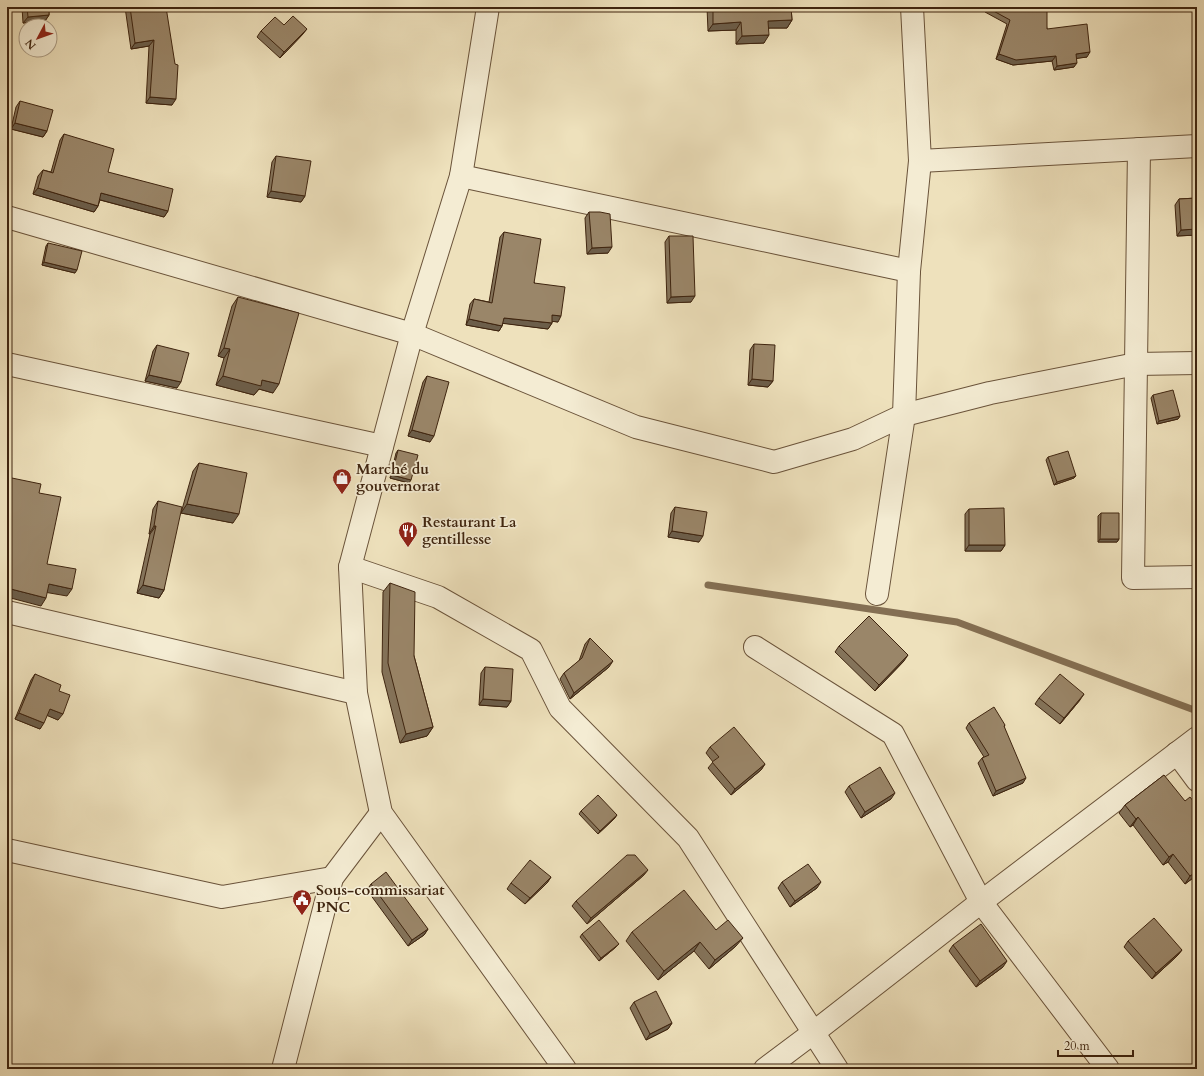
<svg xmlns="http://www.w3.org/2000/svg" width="1204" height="1076" viewBox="0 0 1204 1076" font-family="Cardo,serif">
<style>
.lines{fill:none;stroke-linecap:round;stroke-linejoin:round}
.stream{stroke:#846f53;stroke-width:7}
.minor-casing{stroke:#6a533a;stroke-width:24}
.tertiary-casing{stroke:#6a533a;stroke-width:24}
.minor{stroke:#f4ecd3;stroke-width:22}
.tertiary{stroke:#f4ecd3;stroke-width:22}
.wall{fill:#84735a;stroke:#3e240f}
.shaded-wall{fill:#6c5e4a;stroke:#3e240f}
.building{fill:#9a8669;stroke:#3e240f}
.labels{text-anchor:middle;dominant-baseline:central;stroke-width:3.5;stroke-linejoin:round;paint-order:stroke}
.poi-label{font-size:15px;font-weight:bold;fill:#3e240f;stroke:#f4ecd3;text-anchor:start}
</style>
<rect width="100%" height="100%" fill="#eee1bc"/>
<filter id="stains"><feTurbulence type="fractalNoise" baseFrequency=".005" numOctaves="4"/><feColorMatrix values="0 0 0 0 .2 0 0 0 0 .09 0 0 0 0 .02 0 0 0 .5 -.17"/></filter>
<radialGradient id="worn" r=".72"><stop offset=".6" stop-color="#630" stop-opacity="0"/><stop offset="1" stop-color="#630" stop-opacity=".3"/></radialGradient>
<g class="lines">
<polyline class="stream" points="708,585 957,622 1197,711"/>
<defs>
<g id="minor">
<polyline points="1139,149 1133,578 1197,577"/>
<polyline points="920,161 1197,146"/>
<polyline points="461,176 909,271"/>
<polyline points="7,217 412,334 636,427 774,462 853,439 904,415 990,393 1136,364 1197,363"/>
<polyline points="7,364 382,446"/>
<polyline points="350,567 438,597 531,650 560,708 688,838 837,1069"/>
<polyline points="877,594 904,415 909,271 920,161 912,7"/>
<polyline points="7,612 356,693"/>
<polyline points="755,647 893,734 981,902 1108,1069"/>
<polyline points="1177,753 1197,780"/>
<polyline points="7,850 222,897 332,878"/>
<polyline points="283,1069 332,878 381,813"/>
<polyline points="765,1069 813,1033 981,902 1197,738"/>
</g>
<polyline id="tertiary" points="488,7 461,176 412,334 350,567 356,693 381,813 565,1069"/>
</defs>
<use href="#minor" class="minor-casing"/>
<use href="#tertiary" class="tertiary-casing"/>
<use href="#minor" class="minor"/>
<use href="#tertiary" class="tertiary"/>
</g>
<g class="wall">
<polygon points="22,7 49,7 49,15 45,21 23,23"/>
<polygon points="125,7 166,7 172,105 146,103 149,46 131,49"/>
<polygon points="707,7 791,7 792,20 787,28 769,28 764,43 736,44 736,30 708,31"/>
<polygon points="988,7 1043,7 1047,29 1087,57 1077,58 1074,67 1054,70 1052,61 1013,65 996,59 1007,24 985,12"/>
<polygon points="284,25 303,34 280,58 257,37 261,31"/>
<polygon points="20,101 47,131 43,137 11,129 16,107"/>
<polygon points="64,134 108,172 168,211 164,217 100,200 98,206 94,212 33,194 38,176 43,170 51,172 60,140"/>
<polygon points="276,156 305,196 301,202 267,197 272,162"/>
<polygon points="1197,198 1197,235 1177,236 1175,205 1179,199"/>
<polygon points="589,212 608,253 587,254 585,218"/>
<polygon points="504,232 558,322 552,321 552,323 548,329 503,323 502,326 499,331 466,325 470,304 474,299 489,302 500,237"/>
<polygon points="669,236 691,302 667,303 665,242"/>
<polygon points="48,243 75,273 42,265 46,246"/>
<polygon points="238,297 273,393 259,389 254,395 216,385 224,358 218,356 232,306"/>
<polygon points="754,344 773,381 768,387 748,385 750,350"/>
<polygon points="157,345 177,388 145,381 153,351"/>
<polygon points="427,376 430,442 408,436 423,382"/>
<polygon points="1153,395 1180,416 1178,419 1157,424 1151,398"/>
<polygon points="398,450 409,483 390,478 396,453"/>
<polygon points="1048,457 1074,478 1054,485 1046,460"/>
<polygon points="199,463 233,523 181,513 193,471"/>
<polygon points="158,501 164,590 159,598 137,593 150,534 149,534 153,509"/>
<polygon points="675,507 699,542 668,537 671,513"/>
<polygon points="969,509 1005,545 1001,551 965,551 965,514"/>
<polygon points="1101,513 1119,539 1117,542 1098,542 1098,516"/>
<polygon points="390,583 414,656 433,727 427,736 400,743 382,672 383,592"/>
<polygon points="590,638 609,667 570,699 560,679 564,673 579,661 585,644"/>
<polygon points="839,646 904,661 875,691 835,652"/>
<polygon points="485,667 511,701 507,707 479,705 481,673"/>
<polygon points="35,674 59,691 58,720 47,715 40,729 15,719 31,680"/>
<polygon points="1039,698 1080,700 1060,724 1035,704"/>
<polygon points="969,723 1005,725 1004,727 1023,783 993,796 978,763 982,758 984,757 966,728"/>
<polygon points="710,747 765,764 761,770 731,795 708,768 713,762 706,753"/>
<polygon points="1164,775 1197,875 1185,884 1168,862 1163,865 1133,825 1130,827 1119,813 1125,805"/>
<polygon points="849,786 891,799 861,818 845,792"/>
<polygon points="581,811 615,818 598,834 579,814"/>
<polygon points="644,875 587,924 572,906 576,901"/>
<polygon points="551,877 547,883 525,904 507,889 511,883"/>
<polygon points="782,882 817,888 790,907 778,888"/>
<polygon points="371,884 428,929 424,935 408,946 367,890"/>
<polygon points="716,930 736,946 709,969 694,951 658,980 626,941 632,932"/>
<polygon points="582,934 616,947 599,961 580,937"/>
<polygon points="1128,941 1182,950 1177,956 1152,979 1124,947"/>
<polygon points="953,945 1003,967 976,987 949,951"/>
<polygon points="634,1002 672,1023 668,1029 646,1040 630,1008"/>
</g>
<g class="shaded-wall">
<polygon points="49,15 45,21 23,23 28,17"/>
<polygon points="792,20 787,28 763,28 768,21"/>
<polygon points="741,22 736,30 708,31 713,24"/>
<polygon points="307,29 303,34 280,58 284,52"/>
<polygon points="769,35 764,43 736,44 742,36"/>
<polygon points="154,40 149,46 131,49 135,43"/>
<polygon points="1090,52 1087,57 1073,59 1076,54"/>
<polygon points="999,54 1056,56 1052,61 1013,65 996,59"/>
<polygon points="1077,63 1074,67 1054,70 1057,66"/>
<polygon points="150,97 176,99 172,105 146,103"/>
<polygon points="15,123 47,131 43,137 11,129"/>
<polygon points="38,188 98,206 94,212 33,194"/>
<polygon points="271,191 305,196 301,202 267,197"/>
<polygon points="101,193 168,211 164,217 97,199"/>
<polygon points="1197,229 1197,235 1177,236 1181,230"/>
<polygon points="612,247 608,253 587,254 592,248"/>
<polygon points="44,262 77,270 75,273 42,265"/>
<polygon points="695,296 691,302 667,303 671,297"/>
<polygon points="552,315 561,316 558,322 549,321"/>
<polygon points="504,318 552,323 548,329 500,323"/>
<polygon points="469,319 502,326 499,331 466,325"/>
<polygon points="224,348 230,349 224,358 218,356"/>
<polygon points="149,375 181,382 177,388 145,381"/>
<polygon points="223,376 262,380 279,384 273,393 259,389 254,395 216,385"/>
<polygon points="752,379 773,381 768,387 748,385"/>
<polygon points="1180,416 1178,419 1157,424 1159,421"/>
<polygon points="412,430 434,436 430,442 408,436"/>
<polygon points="392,475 411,480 409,483 390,478"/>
<polygon points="1076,476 1074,478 1054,485 1057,482"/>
<polygon points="187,504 239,514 233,523 181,513"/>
<polygon points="154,526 156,526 150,534 149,534"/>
<polygon points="672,531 703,536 699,542 668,537"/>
<polygon points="1100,539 1119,539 1117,542 1098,542"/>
<polygon points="969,545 1005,545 1001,551 965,551"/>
<polygon points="49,584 72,589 67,596 44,592"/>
<polygon points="143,585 164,590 159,598 137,593"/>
<polygon points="7,588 46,598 41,606 7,597"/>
<polygon points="908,655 904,661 875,691 879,685"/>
<polygon points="613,661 609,667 570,699 574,693"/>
<polygon points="1084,694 1080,700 1060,724 1064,718"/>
<polygon points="483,699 511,701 507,707 479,705"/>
<polygon points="50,709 63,714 58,720 46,715"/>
<polygon points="19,713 44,723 40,729 15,719"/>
<polygon points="433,727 427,736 400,743 406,734"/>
<polygon points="765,764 761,770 731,795 735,789"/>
<polygon points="1026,778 1023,783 993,796 996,791"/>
<polygon points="895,793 891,799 861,818 865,812"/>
<polygon points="617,815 615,818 598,834 600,831"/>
<polygon points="1138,817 1133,825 1130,827 1136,819"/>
<polygon points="1173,854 1168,862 1163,865 1169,857"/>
<polygon points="648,870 644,875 587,924 591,918"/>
<polygon points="1197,871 1197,875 1185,884 1190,876"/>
<polygon points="551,877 547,883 525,904 530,898"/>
<polygon points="821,882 817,888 790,907 795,901"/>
<polygon points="428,929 424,935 408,946 412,940"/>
<polygon points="743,938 736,946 709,969 715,960"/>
<polygon points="700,942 694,951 658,980 664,971"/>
<polygon points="619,944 616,947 599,961 601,958"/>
<polygon points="1182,950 1177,956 1152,979 1156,973"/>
<polygon points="1007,961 1003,967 976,987 980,981"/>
<polygon points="672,1023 668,1029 646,1040 650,1034"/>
</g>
<g class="building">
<polygon points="27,7 49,7 49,15 28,17"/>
<polygon points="130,7 166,7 175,64 178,65 176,99 150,97 154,40 135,43"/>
<polygon points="713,7 791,7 792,20 768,21 769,35 742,36 741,22 713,24"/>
<polygon points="989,7 1043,7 1047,10 1047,29 1087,24 1090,52 1076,54 1077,63 1057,66 1056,56 1016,60 999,54 1010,20 988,8"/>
<polygon points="293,16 307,29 284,52 261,31 275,17 284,25"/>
<polygon points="20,101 53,110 47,131 15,123"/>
<polygon points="64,134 114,149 108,172 173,189 168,211 101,193 98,206 38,188 43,170 53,173"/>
<polygon points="276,156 311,161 305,196 271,191"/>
<polygon points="1197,198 1197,229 1181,230 1179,199"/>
<polygon points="589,212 600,212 610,214 612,247 592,248"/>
<polygon points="504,232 541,239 534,283 565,287 561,316 552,315 552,323 504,318 502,326 469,319 474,299 492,303"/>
<polygon points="669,236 693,236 695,296 671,297"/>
<polygon points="48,243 82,251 77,270 44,262"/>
<polygon points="238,297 299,313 279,384 262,380 261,386 223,376 230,349 224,348"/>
<polygon points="754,344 775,345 773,381 752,379"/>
<polygon points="157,345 189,353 181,382 149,375"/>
<polygon points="427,376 449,382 434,436 412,430"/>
<polygon points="1173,390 1180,416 1159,421 1153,395"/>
<polygon points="398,450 418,455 411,480 392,475"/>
<polygon points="1068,451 1076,476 1057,482 1048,457"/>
<polygon points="199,463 247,473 239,514 187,504"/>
<polygon points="7,477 41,484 39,493 61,497 47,564 76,569 72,589 49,584 46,598 7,588"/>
<polygon points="158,501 182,507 164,590 143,585 156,526 154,526"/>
<polygon points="675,507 707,512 703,536 672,531"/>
<polygon points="1004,508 1005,545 969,545 969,509"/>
<polygon points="1101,513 1119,513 1119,539 1100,539"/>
<polygon points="390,583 415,592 414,656 433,727 406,734 388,663"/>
<polygon points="869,616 908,655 879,685 839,646"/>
<polygon points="590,638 613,661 574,693 564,673 582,658"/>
<polygon points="485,667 513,669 511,701 483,699"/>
<polygon points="35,674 61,685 59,691 70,695 63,714 50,709 44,723 19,713"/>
<polygon points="1060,674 1084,694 1064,718 1039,698"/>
<polygon points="994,707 1005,725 1004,726 1026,778 996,791 982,758 989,755 969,723"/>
<polygon points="734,727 765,764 735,789 712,762 719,757 710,747"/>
<polygon points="880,767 895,793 865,812 849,786"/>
<polygon points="1164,775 1185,801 1190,797 1197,806 1197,871 1190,876 1173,854 1169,857 1138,817 1136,819 1125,805"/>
<polygon points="598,795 617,815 600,831 581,811"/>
<polygon points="627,855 635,855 648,870 591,918 576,901"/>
<polygon points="530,860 551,877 530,898 511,883"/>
<polygon points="808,864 821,882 795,901 782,882"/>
<polygon points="386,872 428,929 412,940 371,884"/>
<polygon points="684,890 716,930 728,920 743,938 715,960 700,942 664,971 632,932"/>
<polygon points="1154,918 1182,950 1156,973 1128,941"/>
<polygon points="599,920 619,944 601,958 582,934"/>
<polygon points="981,924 1007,961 980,981 953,945"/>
<polygon points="656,991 672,1023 650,1034 634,1002"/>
</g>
<defs>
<symbol id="shop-pin" viewBox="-11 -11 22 30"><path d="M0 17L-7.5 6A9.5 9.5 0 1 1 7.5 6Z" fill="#8f2418" stroke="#f4ecd3"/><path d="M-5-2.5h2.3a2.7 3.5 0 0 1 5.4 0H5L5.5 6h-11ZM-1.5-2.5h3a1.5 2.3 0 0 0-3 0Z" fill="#fff"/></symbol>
<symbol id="restaurant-pin" viewBox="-11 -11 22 30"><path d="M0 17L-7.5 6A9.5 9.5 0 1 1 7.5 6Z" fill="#8f2418" stroke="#f4ecd3"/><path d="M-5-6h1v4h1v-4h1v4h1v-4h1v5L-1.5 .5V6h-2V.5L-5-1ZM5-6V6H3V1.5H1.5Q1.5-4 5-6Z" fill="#fff"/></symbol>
<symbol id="civic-pin" viewBox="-11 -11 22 30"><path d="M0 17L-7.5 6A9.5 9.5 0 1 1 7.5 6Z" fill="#8f2418" stroke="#f4ecd3"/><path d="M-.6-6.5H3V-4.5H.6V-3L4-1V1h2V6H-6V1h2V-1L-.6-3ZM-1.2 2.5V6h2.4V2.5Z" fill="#fff"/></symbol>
</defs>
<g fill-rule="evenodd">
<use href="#shop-pin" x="331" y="467" width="22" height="30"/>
<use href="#restaurant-pin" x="397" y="520" width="22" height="30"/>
<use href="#civic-pin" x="291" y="888" width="22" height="30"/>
</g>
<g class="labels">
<g class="poi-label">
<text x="356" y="469">Marché du<tspan x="356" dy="17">gouvernorat</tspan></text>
<text x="422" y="522">Restaurant La<tspan x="422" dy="17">gentillesse</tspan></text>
<text x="316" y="890">Sous-commissariat<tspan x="316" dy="17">PNC</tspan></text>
</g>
</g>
<rect width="1204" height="1076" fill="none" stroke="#eee1bc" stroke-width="24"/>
<rect x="8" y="8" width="1188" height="1060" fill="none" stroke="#3e240f" stroke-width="2"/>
<rect x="12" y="12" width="1180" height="1052" fill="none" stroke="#3e240f"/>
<g transform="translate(38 38) rotate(229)"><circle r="19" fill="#f4ecd3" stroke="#ab9c85"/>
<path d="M0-3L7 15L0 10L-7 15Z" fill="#8f2418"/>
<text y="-6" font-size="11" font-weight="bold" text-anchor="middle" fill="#3e240f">N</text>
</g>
<path d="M1058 1050v6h75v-6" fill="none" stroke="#3e240f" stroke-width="2"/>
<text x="1064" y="1050" font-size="12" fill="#3e240f" stroke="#f4ecd3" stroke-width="3" paint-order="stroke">20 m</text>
<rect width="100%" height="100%" filter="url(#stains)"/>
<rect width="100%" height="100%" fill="url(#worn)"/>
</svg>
